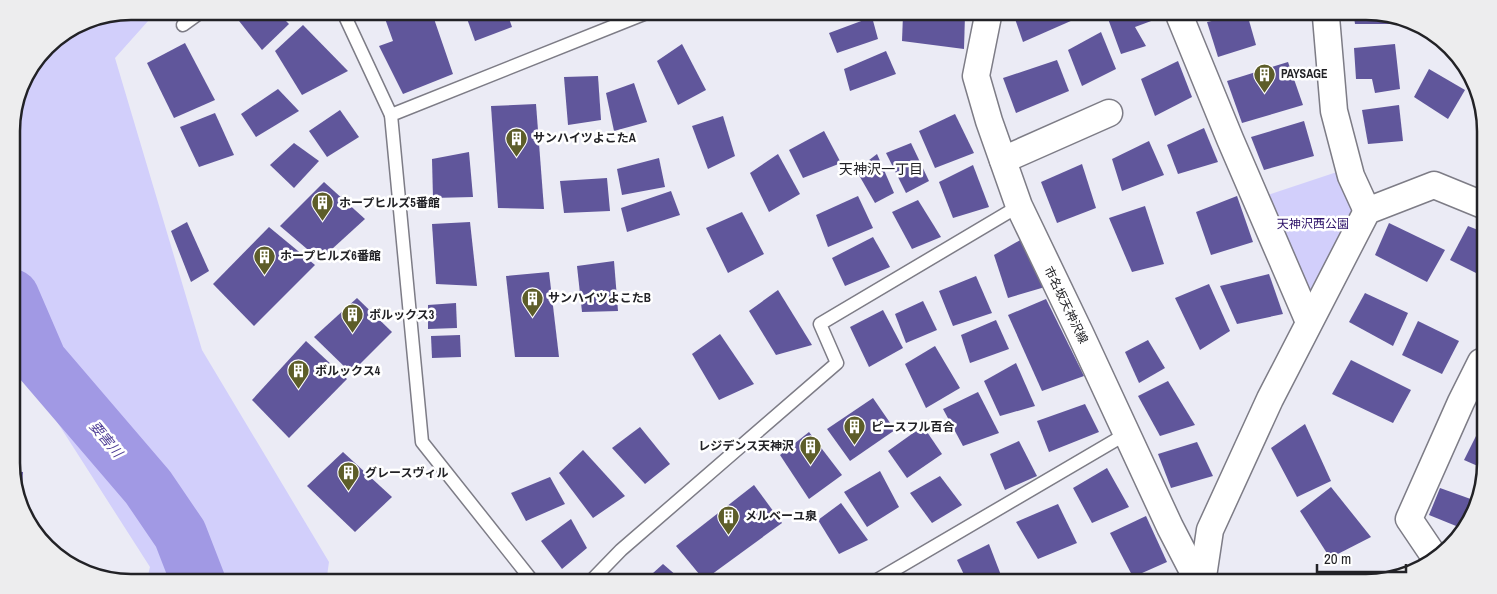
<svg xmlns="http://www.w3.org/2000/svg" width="1497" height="594" viewBox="0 0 1497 594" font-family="'Archivo Narrow','Noto Sans JP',sans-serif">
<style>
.green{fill:#d2cffb}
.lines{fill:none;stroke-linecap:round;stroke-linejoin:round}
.river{stroke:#a199e4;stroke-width:54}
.building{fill:#60569b}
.lane-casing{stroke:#7d7c86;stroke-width:15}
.street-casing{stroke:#7d7c86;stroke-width:29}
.lane{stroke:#fff;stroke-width:12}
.street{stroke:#fff;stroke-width:26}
.labels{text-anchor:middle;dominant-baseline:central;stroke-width:5;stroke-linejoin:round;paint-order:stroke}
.poi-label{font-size:12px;font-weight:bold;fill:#222226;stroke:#fff;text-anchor:start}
.park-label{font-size:12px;fill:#2c1168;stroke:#fff}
.street-label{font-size:12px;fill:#222226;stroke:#fff}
.neighbourhood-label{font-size:14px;fill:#222226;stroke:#fff}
.water-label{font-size:14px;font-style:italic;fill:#4f3e96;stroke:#fff}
.rim{fill:none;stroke:#222226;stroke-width:2.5}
</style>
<rect width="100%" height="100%" fill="#ebebf5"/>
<g class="green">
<polygon points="131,11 157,11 115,58 202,350 329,562 326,583 146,583 150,567 13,353 12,123 24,78 52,41 85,20"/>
<polygon points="1349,168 1367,211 1309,322 1256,199"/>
</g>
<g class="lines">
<polyline class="river" points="12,296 40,361 148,487 180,534 199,583"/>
</g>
<g class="building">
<polygon points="232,12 277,12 289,24 262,50"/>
<polygon points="383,13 432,13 453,74 403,94 379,46 393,41"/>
<polygon points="465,13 507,13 512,27 475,41"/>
<polygon points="903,15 965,15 964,49 902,41"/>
<polygon points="1014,16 1072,16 1073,20 1023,42"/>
<polygon points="1107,16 1162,16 1162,17 1135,27 1146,46 1121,54"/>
<polygon points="872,17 878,39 837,53 829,33"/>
<polygon points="1230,17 1248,17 1256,45 1218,57 1207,22"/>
<polygon points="1354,17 1393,18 1393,24 1355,24"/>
<polygon points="303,25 348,71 302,95 275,51"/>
<polygon points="1422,29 1456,52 1458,56 1420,33"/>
<polygon points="1101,32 1116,69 1082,86 1068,50"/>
<polygon points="185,43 215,100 174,118 147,63"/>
<polygon points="682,44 706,90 678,105 657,61"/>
<polygon points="1395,44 1400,89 1375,93 1372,79 1356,79 1354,48"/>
<polygon points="886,51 896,74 850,91 844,69"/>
<polygon points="1057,60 1069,91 1016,113 1003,78"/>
<polygon points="1178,61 1192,97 1155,116 1141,79"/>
<polygon points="1288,62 1303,105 1242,123 1227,81"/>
<polygon points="1429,69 1465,90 1448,119 1414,97"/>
<polygon points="598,76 601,120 568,125 564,77"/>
<polygon points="634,83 647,122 614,131 606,93"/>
<polygon points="278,89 299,111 256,137 241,114"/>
<polygon points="536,104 544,209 498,208 491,106"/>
<polygon points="1399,105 1403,141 1368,144 1362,110"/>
<polygon points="340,110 359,137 327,157 309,131"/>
<polygon points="215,113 234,155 199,167 180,127"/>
<polygon points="955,114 974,153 935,168 919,131"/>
<polygon points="723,116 735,156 708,169 692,126"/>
<polygon points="1304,121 1314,156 1264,170 1251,137"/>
<polygon points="1204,128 1218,162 1178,174 1167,145"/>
<polygon points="824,131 841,163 803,178 789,150"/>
<polygon points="1149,141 1164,175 1122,191 1112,159"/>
<polygon points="294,143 319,161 294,188 270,165"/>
<polygon points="911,143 929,181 906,193 886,153"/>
<polygon points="469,152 473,197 433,198 432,159"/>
<polygon points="778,154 800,194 769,212 750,173"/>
<polygon points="877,154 894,193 875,203 856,170"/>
<polygon points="659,158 665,187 622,195 617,169"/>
<polygon points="1082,164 1096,208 1057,223 1041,182"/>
<polygon points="973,165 989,207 953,218 939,182"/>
<polygon points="607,178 610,211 564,213 560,181"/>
<polygon points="324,182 365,219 320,260 280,226"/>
<polygon points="671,191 680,215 627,232 621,208"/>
<polygon points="858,196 873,228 828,247 816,215"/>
<polygon points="1237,196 1253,242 1211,255 1196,212"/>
<polygon points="918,200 941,237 912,249 892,212"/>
<polygon points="1145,206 1164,264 1132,272 1109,218"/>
<polygon points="742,212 764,254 728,273 706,228"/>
<polygon points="187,222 209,271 191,282 171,231"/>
<polygon points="470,222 477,286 436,284 432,224"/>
<polygon points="1389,223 1445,250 1427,282 1375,255"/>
<polygon points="1468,226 1483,232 1482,276 1450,260"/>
<polygon points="269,227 315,265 254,326 213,284"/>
<polygon points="873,237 890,267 845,286 832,258"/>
<polygon points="1022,239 1045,287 1008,298 994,255"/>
<polygon points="614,261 618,311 582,312 577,266"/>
<polygon points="549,272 559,357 515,357 506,276"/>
<polygon points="1269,274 1283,314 1237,324 1220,286"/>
<polygon points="976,276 992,313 953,326 939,291"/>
<polygon points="1209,284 1230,331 1200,350 1175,298"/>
<polygon points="778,290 812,345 776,355 749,311"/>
<polygon points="1365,293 1408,313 1393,346 1349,322"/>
<polygon points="357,298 392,332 351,373 314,337"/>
<polygon points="1046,299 1084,376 1042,391 1008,315"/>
<polygon points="923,301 937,330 906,343 895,314"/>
<polygon points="456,303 457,328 428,329 428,305"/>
<polygon points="883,310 903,348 869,367 850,327"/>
<polygon points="996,320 1009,349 970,363 961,335"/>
<polygon points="1418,321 1459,341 1442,374 1402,355"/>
<polygon points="720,334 754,384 719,400 692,354"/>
<polygon points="460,335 461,357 432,358 431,336"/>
<polygon points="1148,340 1165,368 1139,383 1125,352"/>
<polygon points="306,341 347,379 289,438 252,400"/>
<polygon points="935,346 960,388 926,408 905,364"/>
<polygon points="1351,360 1411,390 1393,423 1332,394"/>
<polygon points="1016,363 1035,406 1000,416 984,381"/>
<polygon points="1168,381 1195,425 1160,436 1138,396"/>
<polygon points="978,392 999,433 963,446 943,409"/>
<polygon points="873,398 895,430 850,461 827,429"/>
<polygon points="1085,404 1099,432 1049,452 1037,421"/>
<polygon points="1305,424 1331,481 1297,497 1271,448"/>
<polygon points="923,426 942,454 907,478 888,451"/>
<polygon points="640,427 670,464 645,484 612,448"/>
<polygon points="809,432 842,475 809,499 780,455"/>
<polygon points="1477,434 1480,435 1480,467 1464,460"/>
<polygon points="1019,441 1037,476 1005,490 990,454"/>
<polygon points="1197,442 1213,476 1171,488 1158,454"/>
<polygon points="583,450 625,496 593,518 559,473"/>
<polygon points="343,452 392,497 355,532 307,486"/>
<polygon points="1107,468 1129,507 1092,523 1073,488"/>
<polygon points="13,471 23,472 21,502 13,486"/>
<polygon points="880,471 899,507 867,527 844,492"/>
<polygon points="940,476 962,505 932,523 910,493"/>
<polygon points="550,477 565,504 526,521 511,493"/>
<polygon points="754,485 782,523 704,580 676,546"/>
<polygon points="1331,487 1371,537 1330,558 1300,511"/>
<polygon points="1440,488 1479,502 1461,528 1429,515"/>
<polygon points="841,503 868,540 839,554 818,520"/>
<polygon points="1058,504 1077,543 1038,559 1016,522"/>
<polygon points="1146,516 1167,562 1133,577 1110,533"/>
<polygon points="571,519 587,548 562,569 541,541"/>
<polygon points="989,544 1004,583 968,583 957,560"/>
<polygon points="663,564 685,583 642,583"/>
<polygon points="96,567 102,578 92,576 87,573"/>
</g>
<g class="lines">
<defs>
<g id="lane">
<polyline points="343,12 391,115"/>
<polyline points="183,25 201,12"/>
<polyline points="534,583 422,442 391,115 644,14"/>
<polyline points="589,583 621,550 837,363 820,324 1019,206"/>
<polyline points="872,583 1126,434"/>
</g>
<g id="street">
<polyline points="988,16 976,76 989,121 1019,206 1080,333 1170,527 1199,583"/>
<polyline points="1180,17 1230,139 1309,322"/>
<polyline points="1326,17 1334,111 1351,176 1367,211"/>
<polyline points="1003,160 1109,113"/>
<polyline points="1436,559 1409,519 1461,402 1481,362"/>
<polyline points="1202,583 1210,530 1270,399 1367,211 1434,185 1483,205"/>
</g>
</defs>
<use href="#lane" class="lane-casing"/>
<use href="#street" class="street-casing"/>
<use href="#lane" class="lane"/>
<use href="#street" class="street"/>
</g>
<defs>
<symbol id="building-pin" viewBox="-11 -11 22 30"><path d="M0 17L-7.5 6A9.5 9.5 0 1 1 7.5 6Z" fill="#5d5d29" stroke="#fff"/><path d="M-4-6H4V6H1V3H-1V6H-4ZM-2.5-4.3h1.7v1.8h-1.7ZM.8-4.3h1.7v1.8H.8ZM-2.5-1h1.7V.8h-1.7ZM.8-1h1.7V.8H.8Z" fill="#fff"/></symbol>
</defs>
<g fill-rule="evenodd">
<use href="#building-pin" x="1252" y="62" width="25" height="34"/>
<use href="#building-pin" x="504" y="126" width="25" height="34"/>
<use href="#building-pin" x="310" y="190" width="25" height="34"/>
<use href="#building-pin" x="252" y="244" width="25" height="34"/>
<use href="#building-pin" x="520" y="286" width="25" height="34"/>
<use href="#building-pin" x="340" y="302" width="25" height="34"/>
<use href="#building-pin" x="286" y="358" width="25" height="34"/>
<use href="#building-pin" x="842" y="414" width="25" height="34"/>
<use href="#building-pin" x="798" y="434" width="25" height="34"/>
<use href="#building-pin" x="336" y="460" width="25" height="34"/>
<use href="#building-pin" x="716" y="504" width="25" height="34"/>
</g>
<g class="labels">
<g class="poi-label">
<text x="1281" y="74">PAYSAGE</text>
<text x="533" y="138">サンハイツよこたA</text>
<text x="339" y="203">ホープヒルズ5番館</text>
<text x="280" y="256">ホープヒルズ6番館</text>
<text x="548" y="298">サンハイツよこたB</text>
<text x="369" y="315">ボルックス3</text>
<text x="315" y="371">ボルックス4</text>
<text x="871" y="427">ピースフル百合</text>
<text x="794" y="446" text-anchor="end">レジデンス天神沢</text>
<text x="365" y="473">グレースヴィル</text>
<text x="745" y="516">メルベーユ泉</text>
</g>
<g class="park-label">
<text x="1313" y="224">天神沢西公園</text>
</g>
<g class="street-label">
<text transform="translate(1066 305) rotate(64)">市名坂天神沢線</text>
</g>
<g class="neighbourhood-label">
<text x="881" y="169">天神沢一丁目</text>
</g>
<g class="water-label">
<text transform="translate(106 439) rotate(50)">要害川</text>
</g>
</g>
<path d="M0 0H1497V594H0ZM131 20H1366A111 111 0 0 1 1477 131V463A111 111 0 0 1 1366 574H131A111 111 0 0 1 20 463V131A111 111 0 0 1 131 20Z" fill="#ededee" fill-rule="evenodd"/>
<path class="rim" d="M131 20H1366A111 111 0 0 1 1477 131V463A111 111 0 0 1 1366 574H131A111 111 0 0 1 20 463V131A111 111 0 0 1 131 20Z"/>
<path d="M1317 564v8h89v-8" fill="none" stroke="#222226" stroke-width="2.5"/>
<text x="1324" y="564" font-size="15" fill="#222226" stroke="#ffffff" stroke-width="4" paint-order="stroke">20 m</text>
</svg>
